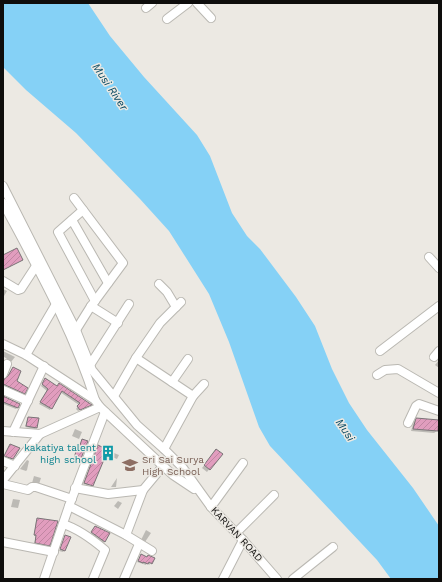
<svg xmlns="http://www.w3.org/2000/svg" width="442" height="582" viewBox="0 0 442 582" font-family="'Work Sans',sans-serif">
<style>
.water{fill:#85d1f6}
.shadow{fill:#0003}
.building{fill:url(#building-hatch);stroke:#7a7477}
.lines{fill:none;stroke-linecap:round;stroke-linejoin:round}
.minor-casing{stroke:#bab8b2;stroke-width:10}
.minor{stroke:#fff;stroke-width:8}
.labels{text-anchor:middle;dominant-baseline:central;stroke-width:3;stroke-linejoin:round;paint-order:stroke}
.culture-label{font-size:10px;fill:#0d838f;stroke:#ece9e3;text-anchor:end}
.education-label{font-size:10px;fill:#785e54;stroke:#ece9e3;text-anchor:start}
.street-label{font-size:10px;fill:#0e0d0c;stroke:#ece9e3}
.water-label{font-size:11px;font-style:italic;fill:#054760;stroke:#ece9e3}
</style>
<defs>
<pattern id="building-hatch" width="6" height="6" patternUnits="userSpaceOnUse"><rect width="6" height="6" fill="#e19dbe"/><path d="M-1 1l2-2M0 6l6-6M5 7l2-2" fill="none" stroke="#c086a2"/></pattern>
</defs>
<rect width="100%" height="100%" fill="#ece9e3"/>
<polygon class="water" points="3,3 88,3 110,36 144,77 197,135 210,156 232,213 247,236 260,249 296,297 315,326 332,369 349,403 367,430 413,488 439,526 439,579 391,579 377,560 270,446 259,427 229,342 209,294 169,231 140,199 76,133 26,90 3,67"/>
<g class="shadow">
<polygon points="3,289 7,291 4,296 3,295"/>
<polygon points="3,351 15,357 11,362 3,356"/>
<polygon points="439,360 439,368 435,365"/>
<polygon points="6,379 15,381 24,393 23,394 3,386 3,380"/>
<polygon points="45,379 89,406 78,411 76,409 79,405 60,392 50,410 39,404 47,391 41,386"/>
<polygon points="3,397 17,408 16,409 3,404"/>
<polygon points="28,418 36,428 35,429 25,427"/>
<polygon points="417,419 437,431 434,433 411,431 414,421"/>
<polygon points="75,429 82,432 79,439 72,436"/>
<polygon points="82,440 80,460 78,462 74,461 75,454 77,452"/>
<polygon points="9,447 12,458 11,460 4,457"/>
<polygon points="97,447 92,485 91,486 83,484"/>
<polygon points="114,453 119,455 117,459 112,457"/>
<polygon points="214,453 221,454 207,472 202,468"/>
<polygon points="27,460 29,461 27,470 26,471 20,469"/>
<polygon points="34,476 41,478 39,484 32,483"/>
<polygon points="117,478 116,487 111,487"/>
<polygon points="13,499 20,500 18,508 11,507"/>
<polygon points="118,501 122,503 118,509 114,506"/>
<polygon points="38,519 49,545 47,546 34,544 36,536 34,536 36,521"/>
<polygon points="94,528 109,534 103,543 91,534"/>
<polygon points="146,530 151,533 145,542 141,540"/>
<polygon points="65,536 64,551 63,552 59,551"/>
<polygon points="141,555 151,563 149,565 147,563 146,565 137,562"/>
</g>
<g class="building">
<polygon points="17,248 23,260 3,270 3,255"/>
<polygon points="13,367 21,371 17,381 28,388 25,394 3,384 4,379 8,376"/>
<polygon points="45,378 57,386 59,383 92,405 80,410 77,406 80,403 62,391 52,409 40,402 48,389 42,384"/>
<polygon points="3,396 20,404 18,408 3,402"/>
<polygon points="28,417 39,418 37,428 26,426"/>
<polygon points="416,418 439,420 438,431 413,429"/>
<polygon points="82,439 88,441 80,461 74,459 76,451 78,451"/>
<polygon points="10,444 20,448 13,459 4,456"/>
<polygon points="98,445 108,450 93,486 84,483"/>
<polygon points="216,449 223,454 210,470 204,465"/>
<polygon points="37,518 58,521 50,546 35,543 36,535 34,535"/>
<polygon points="95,526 110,533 105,542 91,532"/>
<polygon points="65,535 71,537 65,551 60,549"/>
<polygon points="141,554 147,557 148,555 155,558 152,564 149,562 148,564 143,562 143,563 138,561"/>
</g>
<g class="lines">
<defs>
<g id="minor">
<polyline points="197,3 211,18"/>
<polyline points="146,8 152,3"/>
<polyline points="167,19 188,3"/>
<polyline points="3,186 76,330 92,370 137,425 164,449 183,468 211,507 243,540 277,579"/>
<polyline points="74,198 123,263 95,301"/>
<path d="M3,203C37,267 73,330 95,400"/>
<polyline points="83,210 58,232 95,301 91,306"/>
<polyline points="72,220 108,283"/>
<polyline points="429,257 439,268"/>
<polyline points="3,281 18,290 21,289 36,266"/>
<polyline points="159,284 167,292 176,307"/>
<polyline points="76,330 91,306 118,323"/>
<polyline points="3,344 26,355 95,400 100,407 163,466 173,475 194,489"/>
<polyline points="380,351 439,306"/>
<polyline points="26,355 56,304"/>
<polyline points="434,357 439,351"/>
<polyline points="136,358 160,323 181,302"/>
<polyline points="90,365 129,304"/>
<polyline points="3,374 7,364"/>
<polyline points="377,375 385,370 398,369 439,393"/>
<polyline points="172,382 188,359"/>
<polyline points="3,390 28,401"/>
<polyline points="114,396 136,358 193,396 164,449"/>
<polyline points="193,396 204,384"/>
<polyline points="408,423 416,406 419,404 439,411"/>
<polyline points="3,431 40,434"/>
<polyline points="13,432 44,366"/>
<polyline points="3,461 15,466"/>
<polyline points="3,480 40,434 100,407"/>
<polyline points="3,484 28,490 32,487 36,487 72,499"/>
<polyline points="75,488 108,494 143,490 163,466"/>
<polyline points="69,506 126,535 152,551"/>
<polyline points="211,507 243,463"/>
<path d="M63,524C79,529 92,539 105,550L93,579"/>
<polyline points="236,533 274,495"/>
<polyline points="126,535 143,490"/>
<polyline points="3,542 54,552"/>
<polyline points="44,579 69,506 105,412"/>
<polyline points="124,579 139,544"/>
<polyline points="223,579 243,540"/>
<polyline points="293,579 333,547"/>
</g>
</defs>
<use href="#minor" class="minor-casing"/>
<use href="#minor" class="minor"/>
</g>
<defs>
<symbol id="building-bare" viewBox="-9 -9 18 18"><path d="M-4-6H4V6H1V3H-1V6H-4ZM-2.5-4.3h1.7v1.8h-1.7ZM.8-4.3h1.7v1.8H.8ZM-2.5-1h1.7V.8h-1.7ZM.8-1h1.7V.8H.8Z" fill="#0f9aa8" stroke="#ece9e3" stroke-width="2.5" paint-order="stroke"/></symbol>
<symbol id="university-bare" viewBox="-9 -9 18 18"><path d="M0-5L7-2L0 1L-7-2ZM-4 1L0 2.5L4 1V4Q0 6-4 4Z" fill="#8d6e63" stroke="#ece9e3" stroke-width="2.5" paint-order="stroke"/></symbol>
</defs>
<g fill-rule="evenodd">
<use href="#building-bare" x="97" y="442" width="22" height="22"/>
<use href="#university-bare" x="119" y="454" width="22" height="22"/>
</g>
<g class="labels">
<g class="culture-label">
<text x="96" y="447">kakatiya talent<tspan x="96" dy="12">high school</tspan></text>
</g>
<g class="education-label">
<text x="142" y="459">Sri Sai Surya<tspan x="142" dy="12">High School</tspan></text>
</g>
<g class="street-label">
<text transform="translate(237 534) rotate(47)">KARVAN ROAD</text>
</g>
<g class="water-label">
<text transform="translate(110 87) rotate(56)">Musi River</text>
<text transform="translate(345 430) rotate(56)">Musi</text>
</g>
</g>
<rect width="442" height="582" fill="none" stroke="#0e0d0c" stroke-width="8"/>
</svg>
